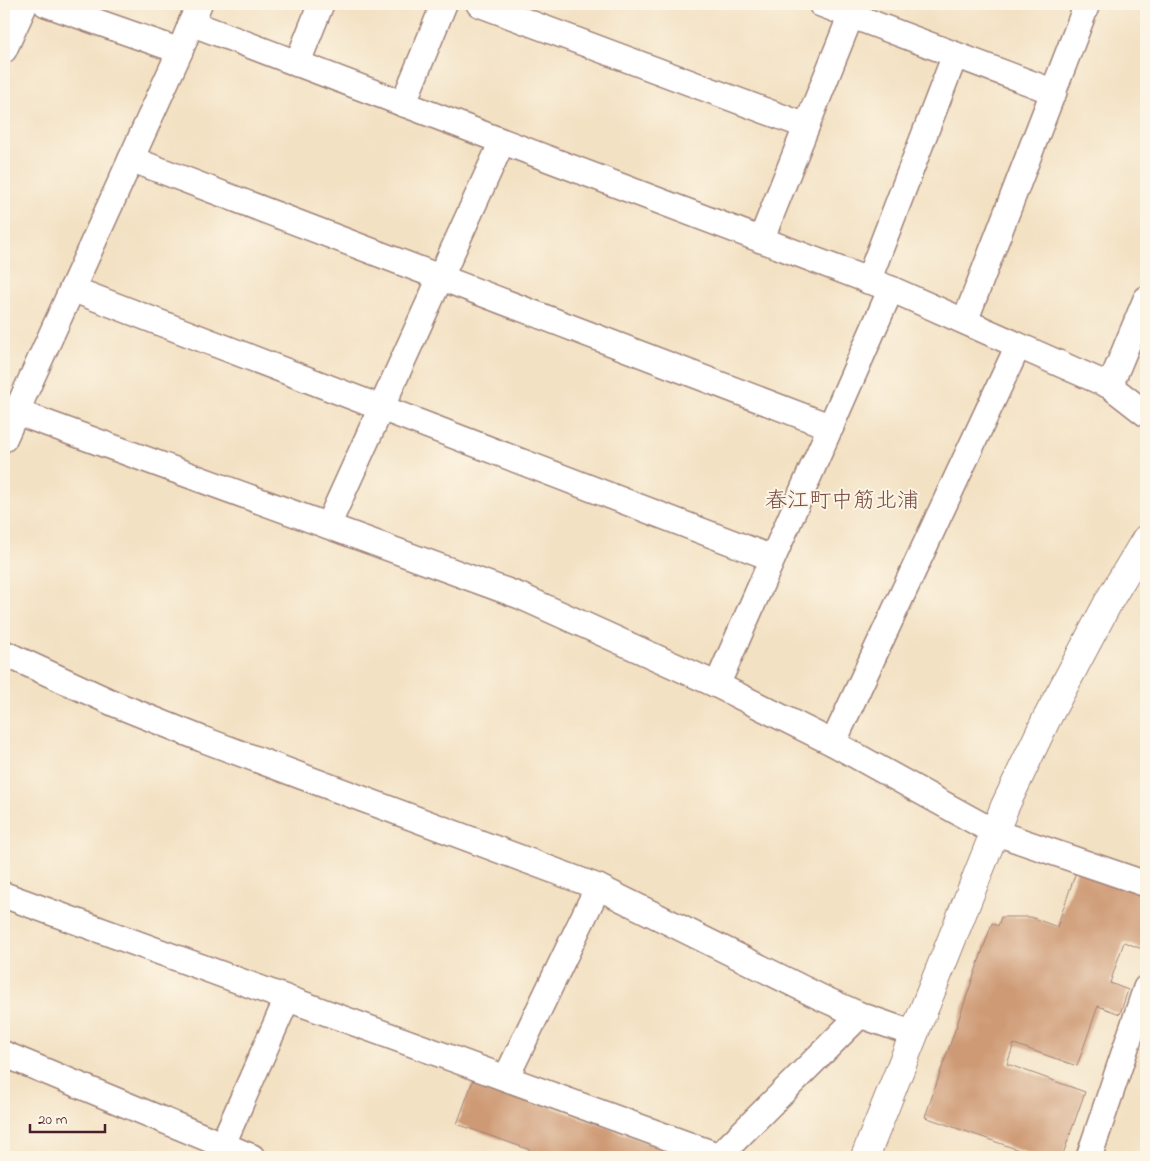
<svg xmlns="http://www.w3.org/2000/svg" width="1150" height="1161" viewBox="0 0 1150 1161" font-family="'Indie Flower','Klee One',sans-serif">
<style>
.building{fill:#ce9a75}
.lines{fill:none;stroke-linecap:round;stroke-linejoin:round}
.minor-casing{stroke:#9e8077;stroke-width:28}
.tertiary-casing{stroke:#9e8077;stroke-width:30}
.minor{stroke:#fff;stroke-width:25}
.tertiary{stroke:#fff;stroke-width:28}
.labels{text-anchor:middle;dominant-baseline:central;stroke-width:4;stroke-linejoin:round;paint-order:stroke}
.quarter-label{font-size:22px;fill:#784a45;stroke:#fcf5e5}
</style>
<rect width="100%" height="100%" fill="#fcf5e5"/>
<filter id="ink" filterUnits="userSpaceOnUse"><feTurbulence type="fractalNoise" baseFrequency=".02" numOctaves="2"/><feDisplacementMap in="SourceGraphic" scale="10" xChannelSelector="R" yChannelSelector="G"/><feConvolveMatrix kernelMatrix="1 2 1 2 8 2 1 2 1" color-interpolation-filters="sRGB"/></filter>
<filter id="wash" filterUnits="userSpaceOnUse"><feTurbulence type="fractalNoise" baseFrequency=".0096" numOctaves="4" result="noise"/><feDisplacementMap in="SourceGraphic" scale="20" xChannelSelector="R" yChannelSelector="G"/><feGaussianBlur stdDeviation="1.12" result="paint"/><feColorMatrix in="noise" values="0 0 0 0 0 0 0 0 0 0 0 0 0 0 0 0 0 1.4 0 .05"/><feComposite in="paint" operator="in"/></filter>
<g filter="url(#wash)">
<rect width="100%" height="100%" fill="#f3e1c3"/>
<g id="blocks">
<g class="building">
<polygon points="1078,866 1146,891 1146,936 1142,949 1124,942 1110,983 1128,990 1120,1014 1098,1006 1077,1066 1014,1044 1007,1064 1085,1092 1062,1157 1039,1157 925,1117 992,923 998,926 1001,917 1031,917 1057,927"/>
<polygon points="474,1078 678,1154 677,1157 550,1157 457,1124"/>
</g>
</g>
</g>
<g filter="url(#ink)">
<use href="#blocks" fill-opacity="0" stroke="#9e8077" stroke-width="1"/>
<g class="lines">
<defs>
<g id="minor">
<polyline points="46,4 180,51"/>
<polyline points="479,4 806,126"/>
<polyline points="821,4 1054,92"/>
<polyline points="191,23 891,289 1110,386 1146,414"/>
<polyline points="4,50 25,4"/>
<polyline points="297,64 321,4"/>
<polyline points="403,104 444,4"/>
<polyline points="131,159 831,427"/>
<polyline points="761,240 851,15"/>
<polyline points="868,281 955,55"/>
<polyline points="72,289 772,558"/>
<polyline points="965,321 1087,4"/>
<polyline points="1110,386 1146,299"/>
<polyline points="16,412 520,596 717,685 833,743 994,832 1146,884"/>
<polyline points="4,439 180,51 199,4"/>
<polyline points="328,525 502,142"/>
<polyline points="4,653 115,704 202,739 598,887 822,998 860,1015 914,1034"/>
<polyline points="717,685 891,289"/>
<polyline points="833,743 1018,346"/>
<polyline points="4,895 719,1156"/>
<polyline points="4,1054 252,1157"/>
<polyline points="506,1078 598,887"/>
<polyline points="217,1157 287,999"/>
<polyline points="718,1157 860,1015"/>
<polyline points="1089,1157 1146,988"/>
</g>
<polyline id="tertiary" points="865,1157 1005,806 1046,720 1110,599 1146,539"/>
</defs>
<use href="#minor" class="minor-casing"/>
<use href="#tertiary" class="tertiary-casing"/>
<use href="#minor" class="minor"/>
<use href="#tertiary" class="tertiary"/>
</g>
</g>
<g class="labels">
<g class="quarter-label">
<text x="842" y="502">春江町中筋北浦</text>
</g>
</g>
<rect width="1150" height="1161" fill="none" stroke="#fcf5e5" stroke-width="20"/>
<path d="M30 1124v8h75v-8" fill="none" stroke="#4a1f2b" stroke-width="2.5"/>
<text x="38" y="1124" font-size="15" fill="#4a1f2b" stroke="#fcf5e5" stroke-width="4" paint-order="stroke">20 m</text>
</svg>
